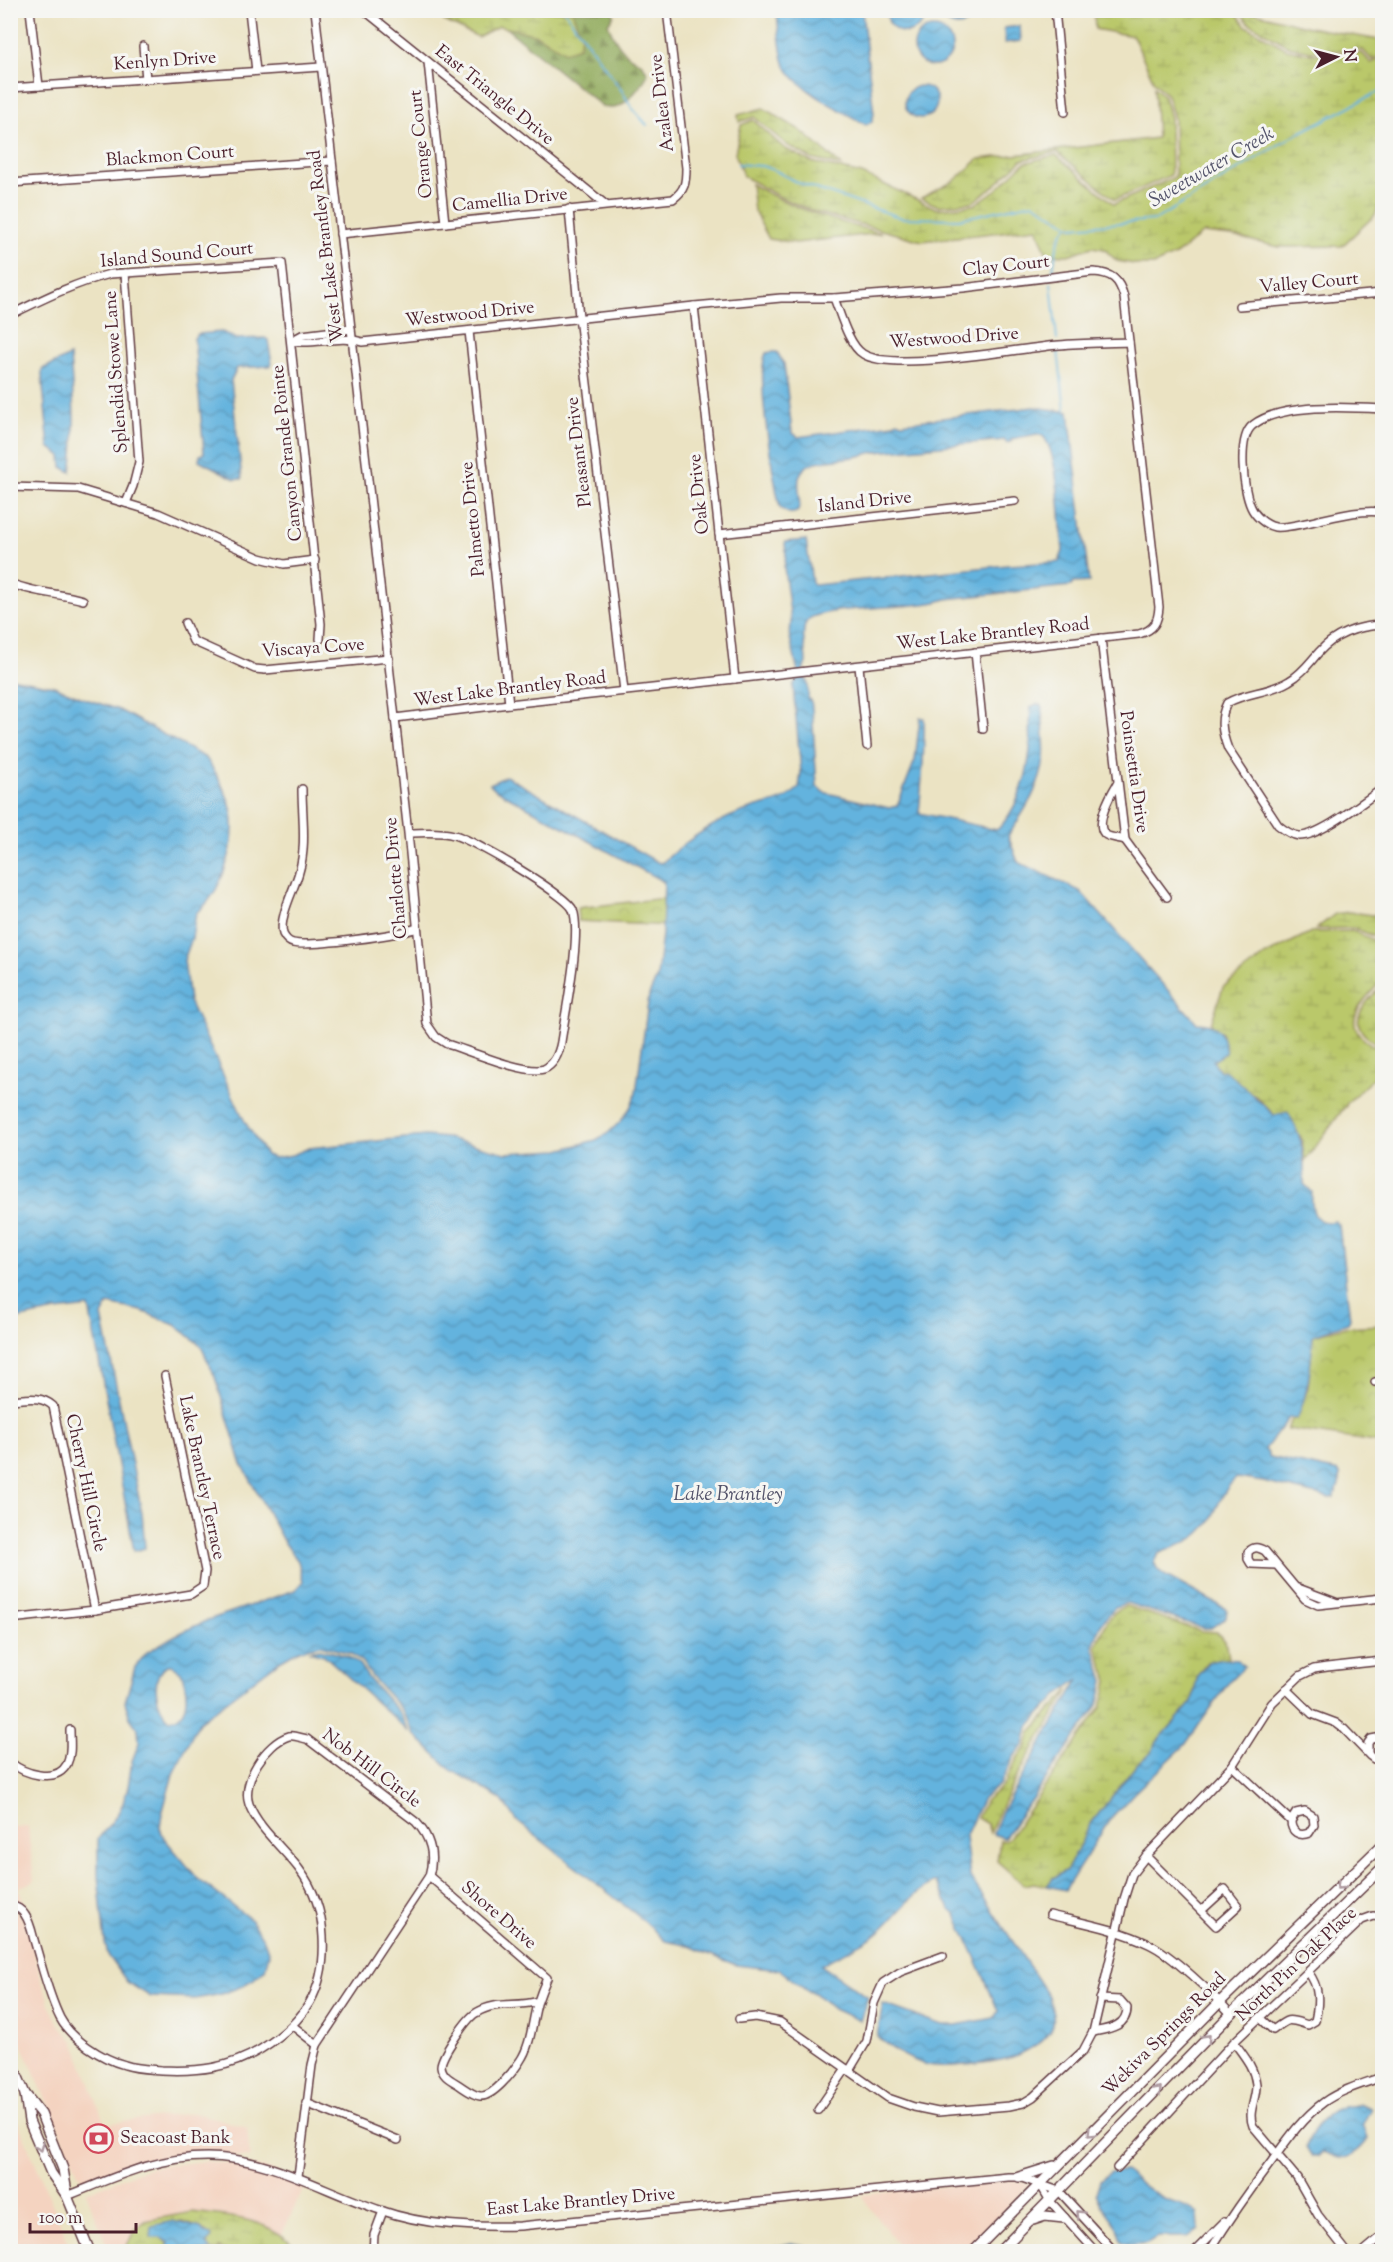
<svg xmlns="http://www.w3.org/2000/svg" width="1393" height="2262" viewBox="0 0 1393 2262" font-family="'Sorts Mill Goudy',serif">
<style>
.built{fill:#f4d3c0}
.forest{fill:url(#forest-firs);stroke:#6e6644;stroke-width:1.5}
.wetland{fill:url(#wetland-marsh);stroke:#82744a;stroke-width:1.5}
.park{fill:url(#park-crowns);stroke:#82744a;stroke-width:1.5}
.water{fill:url(#water-waves);stroke:#576984;stroke-width:1.5;fill-rule:evenodd}
.lines{fill:none;stroke-linecap:round;stroke-linejoin:round}
.stream{stroke:#64b3de;stroke-width:2}
.minor-casing{stroke:#623c42;stroke-width:10}
.major-casing{stroke:#623c42;stroke-width:12}
.minor{stroke:#fff;stroke-width:7}
.major{stroke:#fff;stroke-width:9}
.oneway{stroke:#ae9aa0}
.labels{text-anchor:middle;dominant-baseline:central;stroke-width:6;stroke-linejoin:round;paint-order:stroke}
.street-label{font-size:18px;fill:#4a1f2b;stroke:#f6f6f2}
.poi-label{font-size:18px;fill:#4a1f2b;stroke:#f6f6f2;text-anchor:start}
.water-label{font-size:20px;font-style:italic;fill:#53536a;stroke:#f6f6f2}
</style>
<defs>
<pattern id="forest-firs" width="22" height="20" patternUnits="userSpaceOnUse" patternTransform="scale(1.5)"><rect width="22" height="20" fill="#93ac5e"/><path d="M5 1l3.5 6h-7zM16 11l3.5 6h-7z" fill="#7a8b4e"/></pattern>
<pattern id="wetland-marsh" width="20" height="14" patternUnits="userSpaceOnUse" patternTransform="scale(1.5)"><rect width="20" height="14" fill="#bac86a"/><path d="M1 5h8M5 5V1M11 12h8M15 12V8" fill="none" stroke="#a1ab5c"/></pattern>
<pattern id="park-crowns" width="20" height="18" patternUnits="userSpaceOnUse" patternTransform="scale(1.5)"><rect width="20" height="18" fill="#bac86a"/><path d="M2 6a3 3 0 1 1 6 0M12 15a3 3 0 1 1 6 0" fill="none" stroke="#a1ab5c"/></pattern>
<pattern id="water-waves" width="16" height="10" patternUnits="userSpaceOnUse" patternTransform="scale(1.5)"><rect width="16" height="10" fill="#64b3de"/><path d="M0 5q4-4 8 0t8 0" fill="none" stroke="#5491b4"/></pattern>
</defs>
<rect width="100%" height="100%" fill="#f6f6f2"/>
<filter id="ink" filterUnits="userSpaceOnUse"><feTurbulence type="fractalNoise" baseFrequency=".0167" numOctaves="2"/><feDisplacementMap in="SourceGraphic" scale="12" xChannelSelector="R" yChannelSelector="G"/><feConvolveMatrix kernelMatrix="1 2 1 2 8 2 1 2 1" color-interpolation-filters="sRGB"/></filter>
<filter id="wash" filterUnits="userSpaceOnUse"><feTurbulence type="fractalNoise" baseFrequency=".008" numOctaves="4" result="noise"/><feDisplacementMap in="SourceGraphic" scale="24" xChannelSelector="R" yChannelSelector="G"/><feGaussianBlur stdDeviation="1.35" result="paint"/><feColorMatrix in="noise" values="0 0 0 0 0 0 0 0 0 0 0 0 0 0 0 0 0 1.4 0 .05"/><feComposite in="paint" operator="in"/></filter>
<g filter="url(#wash)">
<rect width="100%" height="100%" fill="#ebe3c3"/>
<g class="built">
<polygon points="28,1826 34,1881 18,1888 27,1910 20,1904 11,1901 10,1827"/>
<polygon points="10,1909 16,1911 25,1923 49,2004 58,2023 74,2041 105,2124 192,2113 216,2118 247,2128 250,2158 207,2153 170,2156 129,2167 83,2185 11,2019"/>
<polygon points="10,2103 22,2132 72,2251 11,2251"/>
<polygon points="207,2161 252,2165 276,2172 306,2184 281,2236 270,2228 220,2215 192,2212 145,2221 134,2231 124,2252 109,2251 86,2192 151,2167"/>
<polygon points="1008,2180 1029,2184 964,2251 902,2251 861,2195"/>
</g>
<path class="forest" d="M485,11H612L614,15L608,24C613,37 619,49 631,57C641,63 642,62 648,74C643,84 625,107 613,108C610,108 606,107 603,107Z"/>
<g class="wetland">
<polygon points="438,11 572,11 581,35 579,47 565,52 537,35 499,26 478,37 444,21"/>
<polygon points="1094,11 1235,11 1246,26 1287,49 1310,54 1362,53 1371,63 1382,58 1382,200 1375,215 1342,246 1279,247 1232,236 1203,233 1177,254 1154,265 1140,265 1117,261 1104,249 1092,247 1068,255 1047,254 1037,228 922,241 815,212 782,198 743,176 735,153 741,125 753,120 784,148 811,162 862,174 937,209 974,205 997,189 1024,163 1056,155 1114,204 1175,177 1174,118 1167,95 1154,82 1133,36 1095,29"/>
<polygon points="1239,11 1248,11 1309,27 1379,40 1382,39 1382,55 1372,60 1363,50 1310,51 1288,46 1249,23"/>
<polygon points="1154,87 1164,96 1170,118 1171,175 1115,200 1057,152 1022,160 994,186 973,202 938,206 921,198 954,181 979,159 1157,138"/>
<polygon points="763,108 800,130 842,166 812,159 787,145 754,117 739,122 738,115"/>
<path d="M751,184C796,210 831,220 881,233L796,243L769,239L754,211Z"/>
<polygon points="1349,912 1373,915 1382,913 1382,940 1354,928 1316,929 1335,914"/>
<path d="M1353,931L1382,944V981C1355,1007 1337,1030 1382,1050V1070L1349,1101L1305,1161L1301,1137L1274,1115L1256,1096L1220,1071L1213,1061L1216,1059L1222,1033L1211,1024L1223,987L1266,955L1311,932Z"/>
<path d="M1382,986V999L1379,1004L1378,1018L1382,1024V1046C1344,1029 1358,1008 1382,986Z"/>
<path d="M1126,1606L1201,1631L1217,1632L1227,1645L1229,1659L1207,1662L1198,1675L1192,1702L1157,1742L1151,1753L1137,1764L1090,1825L1067,1870L1053,1878L1047,1886L1034,1883L1024,1885L997,1861L1000,1840L1004,1841L1009,1838L1101,1707L1108,1681L1096,1646C1104,1630 1107,1612 1126,1606Z"/>
<path d="M1069,1690C1041,1737 1010,1782 990,1833L987,1824L977,1818L986,1800L1003,1786L1018,1757L1026,1747L1031,1732Z"/>
<path d="M192,2212C232,2216 272,2219 299,2251H226L219,2248V2251H212L206,2245L209,2240V2235L201,2228L182,2222L162,2224L161,2238L169,2244L166,2251L124,2252L134,2231L145,2221Z"/>
</g>
<g class="park">
<polygon points="674,897 671,926 578,921 577,908"/>
<polygon points="1382,1325 1382,1377 1371,1379 1372,1386 1382,1385 1382,1443 1287,1429 1293,1418 1297,1419 1308,1388 1313,1335 1346,1327"/>
</g>
<g class="water">
<path d="M777,11H862L874,114L872,122L866,125C843,111 797,90 785,65C780,55 778,23 777,11Z"/>
<path d="M925,11L922,24C908,40 886,32 887,11Z"/>
<path d="M939,11V10L976,11C970,31 945,31 939,11Z"/>
<polygon points="1020,26 1021,41 1005,43 1004,28"/>
<circle cx="933" cy="47" r="19"/>
<circle cx="921" cy="102" r="16"/>
<polygon points="222,332 236,339 265,338 268,340 272,364 269,366 237,368 231,380 242,479 235,479 199,460 200,455 204,453 194,338 198,334"/>
<path d="M772,352H777L784,364L792,432L798,437L894,424L895,422L898,421L901,423L1034,407L1069,412L1089,582L1073,583L1071,586L946,599C921,610 817,605 807,621C800,631 806,650 806,662C806,666 802,668 803,674C804,677 806,679 807,681C809,686 808,694 808,700H811L812,708L817,786L823,792L889,808L897,806L915,760L920,717L924,718C925,750 922,781 919,813L997,830C1015,813 1026,782 1029,758C1032,741 1029,724 1031,707L1037,704L1042,706C1042,724 1046,741 1044,759C1041,787 1023,813 1008,836L1018,862L1080,891L1197,1023C1221,1024 1222,1032 1226,1053L1213,1061L1220,1071L1224,1070L1231,1075L1274,1115L1288,1112C1303,1139 1305,1154 1304,1184L1312,1192C1311,1209 1313,1226 1335,1221L1339,1225L1350,1319L1348,1323L1313,1335C1311,1364 1309,1392 1297,1419L1289,1418L1265,1449L1270,1457L1339,1472C1343,1478 1337,1490 1334,1497L1329,1498L1263,1482L1237,1478C1219,1491 1217,1518 1200,1533C1190,1543 1171,1548 1158,1554L1154,1562L1158,1570L1166,1576L1224,1608L1227,1610L1226,1617L1211,1628H1203L1127,1603L1115,1607L1101,1624L1093,1646L1104,1681L1098,1705L1004,1838L993,1834L1002,1811L1079,1679L1059,1694L1028,1727L1024,1745L1015,1755L1000,1784L983,1798L965,1837L970,1877L1049,1996C1051,2006 1056,2019 1052,2028C1047,2039 1031,2049 1020,2054C1003,2062 942,2070 924,2064C910,2060 887,2047 877,2036L883,2004L942,2025H956L994,2018L998,2011L983,1975L955,1913L951,1911L936,1882C911,1891 895,1920 875,1935C858,1948 838,1954 821,1965L868,1997L860,2021L832,2008L815,1993L807,1991L780,1970L736,1965L686,1945L665,1941L643,1920L518,1822L501,1799L451,1770L414,1734L402,1710L372,1677L362,1662L350,1653L320,1645L299,1650L278,1662L199,1722L173,1774L162,1814L160,1828L164,1838L174,1850L198,1879L250,1919L265,1942L269,1954L265,1969L254,1979L240,1987L222,1994L195,1999L151,1997L127,1982L108,1955L105,1943L98,1876V1839L117,1815L123,1803L128,1787L132,1761L139,1743L138,1729L130,1718L125,1702L135,1667L147,1652L174,1636L208,1620L295,1590L303,1581L298,1561L282,1539L241,1462L215,1377L201,1346L177,1326L142,1311L108,1304L102,1316L142,1513L145,1548L134,1551L89,1307L56,1311L11,1320L10,678L54,686L83,698L119,710L206,758C215,772 229,796 232,812C237,843 222,894 196,913L192,938L184,960L189,1001L245,1122L266,1155L275,1158L292,1155L309,1148L425,1136L447,1138L506,1153L559,1150L596,1140L607,1134L620,1122L630,1108L636,1093L649,995L657,977L662,934L664,882L496,790L490,784L506,776L659,863L663,862C689,838 719,818 754,808C774,802 782,803 799,788L801,772L793,686L799,676L790,638L791,621L784,567L786,557L785,542L806,540L812,582L815,585L1008,565L1059,562L1063,551C1060,524 1059,454 1043,436L1037,434L1011,439V442L1006,443L1005,440L876,452C868,453 861,456 853,457C836,461 804,456 799,478C797,489 802,500 798,511C790,516 787,512 780,508C774,480 755,376 766,353ZM167,1665H171L181,1672C187,1687 192,1715 170,1720C156,1709 149,1676 167,1665Z"/>
<path d="M70,356C73,395 77,433 71,472L62,467L61,456L49,447L42,377V370L44,368Z"/>
<polygon points="320,1649 348,1656 359,1664 369,1679 399,1712 409,1732 324,1655 309,1651"/>
<polygon points="1222,1659 1237,1660 1245,1666 1229,1682 1185,1745 1134,1793 1110,1819 1065,1890 1047,1886 1053,1878 1067,1870 1090,1825 1137,1764 1151,1753 1157,1742 1192,1702 1198,1675 1208,1662"/>
<path d="M1361,2104L1371,2108L1363,2124L1368,2139C1362,2148 1348,2162 1336,2157C1330,2155 1329,2153 1322,2152L1319,2156H1311L1306,2148C1310,2133 1323,2115 1338,2108C1345,2106 1354,2106 1361,2104Z"/>
<path d="M1125,2171C1137,2179 1147,2190 1160,2197C1174,2205 1185,2203 1198,2214L1199,2229L1188,2237H1157L1147,2243L1130,2245L1122,2242L1117,2227L1101,2205L1096,2193L1100,2180L1111,2172Z"/>
<polygon points="173,2221 201,2228 205,2233 211,2235 212,2237 206,2245 212,2251 166,2251 169,2243 161,2238 151,2238 152,2226"/>
<polygon points="791,2243 802,2245 815,2251 758,2251"/>
</g>
<g class="lines">
<g class="stream">
<polyline points="564,10 622,91 632,108 647,125"/>
<polyline points="738,164 762,166 776,171 796,182 902,218 959,219 1033,203 1072,227 1155,220 1293,136 1382,90"/>
<path d="M1053,271C1055,257 1057,234 1069,225"/>
<polyline points="1051,283 1057,339"/>
<polyline points="1058,351 1065,410"/>
</g>
</g>
</g>
<g filter="url(#ink)">
<g class="lines">
<defs>
<g id="minor">
<polyline points="30,10 39,86"/>
<polyline points="249,10 256,71"/>
<path d="M315,10L408,833L427,1024L436,1037L447,1044C467,1050 526,1075 544,1069C555,1064 559,1053 561,1042C565,1014 582,934 573,910C567,895 472,839 454,835C439,831 424,833 408,833"/>
<polyline points="364,10 606,205"/>
<polyline points="1055,10 1065,112"/>
<polyline points="143,46 146,79"/>
<polyline points="428,62 445,223"/>
<polyline points="10,88 321,67"/>
<polyline points="10,183 332,161"/>
<polyline points="569,209 579,317 624,691"/>
<path d="M340,234L673,199C685,190 686,183 686,168L667,10"/>
<polyline points="125,273 139,462 133,486 126,503"/>
<path d="M834,298C840,313 849,346 863,354C893,373 1019,348 1059,345C1082,343 1106,343 1129,342"/>
<polyline points="694,306 735,679"/>
<polyline points="1239,306 1382,293"/>
<path d="M10,315C43,299 75,283 110,274L282,263L321,624L320,639"/>
<path d="M351,329L302,335L291,341C314,346 339,334 362,342L694,306L781,298H834L963,288L1093,272C1112,273 1119,279 1124,297L1159,607C1158,622 1154,630 1139,634L509,704L395,718"/>
<polyline points="469,331 509,704"/>
<path d="M1382,409C1348,407 1281,403 1253,425C1237,437 1243,490 1251,507C1255,516 1265,525 1275,527C1285,528 1296,525 1306,523C1331,518 1357,509 1382,512"/>
<polyline points="10,487 78,489 158,513 260,558 284,564 315,560"/>
<polyline points="719,534 1015,501"/>
<path d="M10,583C32,593 60,593 83,600"/>
<polyline points="185,623 193,641 255,669 265,670 389,658"/>
<path d="M1382,625C1358,626 1336,633 1319,652C1310,662 1302,674 1289,681C1270,693 1246,692 1227,703C1219,719 1222,733 1228,749L1278,825C1284,830 1291,835 1299,836C1319,837 1364,801 1382,789"/>
<polyline points="1101,638 1125,840 1167,897"/>
<polyline points="975,652 983,729"/>
<polyline points="859,666 867,746"/>
<path d="M1117,784C1111,794 1093,826 1106,835C1111,838 1119,838 1125,840"/>
<path d="M302,789C302,815 307,846 299,872C295,888 278,918 283,934C285,938 288,942 293,943C309,947 399,935 417,928"/>
<polyline points="1375,1382 1382,1381"/>
<path d="M10,1400C27,1399 40,1395 53,1406L95,1610"/>
<path d="M1276,1565L1251,1564L1248,1559V1552C1254,1546 1258,1547 1265,1551L1305,1599L1318,1605L1382,1598"/>
<polyline points="1298,1588 1335,1602"/>
<polyline points="10,1619 95,1610 191,1594 203,1586 205,1571 165,1376"/>
<polyline points="1286,1689 1312,1714 1336,1723 1344,1729 1370,1756 1374,1759 1382,1760"/>
<polyline points="1368,1752 1368,1743 1371,1739 1382,1737"/>
<path d="M10,1762C23,1773 56,1785 67,1764C72,1754 70,1741 70,1730"/>
<path d="M1232,1766L1291,1821C1291,1832 1299,1837 1309,1833L1314,1825L1313,1816L1305,1811L1296,1813L1291,1821"/>
<polyline points="1146,1856 1216,1926 1238,1906 1225,1889 1201,1911"/>
<path d="M429,1876L547,1978C543,1987 540,1995 537,2004C532,2023 531,2045 520,2061C513,2072 492,2098 480,2096C472,2095 463,2087 456,2083C449,2079 442,2075 441,2066C441,2056 467,2018 476,2013C496,2000 517,2008 538,2001"/>
<path d="M10,1905C17,1907 21,1909 25,1915C30,1922 32,1932 34,1940C42,1966 48,1994 60,2018C71,2039 102,2059 125,2065C137,2069 149,2069 161,2070C198,2072 230,2068 261,2049C306,2021 326,1989 323,1937C322,1912 314,1889 299,1869C285,1850 257,1827 249,1804C241,1781 266,1743 289,1736C295,1735 301,1738 307,1739L416,1822C431,1838 435,1855 429,1876L317,2045L312,2065L298,2176"/>
<path d="M1050,1915C1083,1923 1118,1929 1149,1944C1171,1954 1214,1995 1231,2014"/>
<polyline points="739,2019 755,2017 780,2022 888,2098 914,2107 938,2112 1009,2106 1023,2103 1033,2097 1083,2051 1093,2032 1124,1899 1132,1874 1146,1856 1232,1766 1272,1703 1300,1676 1314,1669 1327,1667 1382,1661"/>
<path d="M1261,2019L1273,2030C1290,2017 1288,2019 1308,2025L1315,2021C1319,2003 1320,1987 1308,1972"/>
<polyline points="293,2026 317,2045"/>
<path d="M1093,2032C1108,2029 1127,2027 1127,2008L1120,2000L1100,1999"/>
<path d="M1234,2042C1244,2056 1254,2067 1256,2084C1257,2098 1247,2112 1253,2126L1297,2178L1318,2215L1347,2252"/>
<polyline points="849,2071 867,2041 874,2003 883,1983 900,1972 943,1956"/>
<polyline points="306,2103 398,2140"/>
<polyline points="818,2110 846,2069"/>
<polyline points="1117,2168 1234,2042 1362,1920 1373,1916 1382,1917"/>
<polyline points="1040,2184 1050,2201 1096,2252"/>
<path d="M67,2196C113,2178 156,2157 207,2157C270,2157 322,2191 380,2210C425,2226 473,2227 520,2226L1008,2177H1019L1059,2191L1115,2252"/>
<polyline points="373,2252 374,2235 383,2211"/>
<polyline points="1194,2252 1224,2222"/>
<path d="M1209,2252C1229,2220 1250,2190 1272,2161C1287,2140 1302,2118 1324,2102C1341,2090 1362,2084 1382,2077"/>
<polyline points="1363,2252 1382,2236"/>
</g>
<g id="major">
<polyline points="10,2058 25,2094 41,2114 63,2169 67,2193"/>
<polyline points="25,2094 29,2121 51,2173 67,2196 90,2252"/>
<polyline points="1019,2177 1054,2166"/>
<polyline points="1033,2220 1045,2216 1064,2218"/>
<polyline points="973,2252 1220,2002 1382,1845"/>
<polyline points="999,2252 1231,2014 1382,1868"/>
</g>
</defs>
<use href="#minor" class="minor-casing"/>
<use href="#major" class="major-casing"/>
<use href="#minor" class="minor"/>
<use href="#major" class="major"/>
</g>
<defs><path id="oneway-chevron" d="M-2-3.5L2.5 0L-2 3.5" fill="none" stroke-width="1.6" stroke-linecap="round" stroke-linejoin="round" transform="scale(1.5)"/></defs>
<g class="oneway">
<use href="#oneway-chevron" transform="translate(1340 1886) rotate(136)"/>
<use href="#oneway-chevron" transform="translate(1207 2038) rotate(-46)"/>
<use href="#oneway-chevron" transform="translate(1158 2090) rotate(-46)"/>
<use href="#oneway-chevron" transform="translate(1091 2133) rotate(135)"/>
<use href="#oneway-chevron" transform="translate(40 2147) rotate(68)"/>
<use href="#oneway-chevron" transform="translate(1080 2214) rotate(-133)"/>
</g>
</g>
<defs>
<symbol id="bank-ring" viewBox="-11 -11 22 22"><circle r="9.5" fill="#f6f6f2" stroke="#d1495b" stroke-width="1.5"/><path d="M-6-4H6V4H-6ZM0-2.3a2.3 2.3 0 1 0 0 4.6a2.3 2.3 0 1 0 0-4.6Z" fill="#d1495b"/></symbol>
</defs>
<g fill-rule="evenodd">
<use href="#bank-ring" x="82" y="2122" width="33" height="33"/>
</g>
<g class="labels">
<g class="street-label">
<text transform="translate(165 62) rotate(-4)">Kenlyn Drive</text>
<text transform="translate(494 96) rotate(39)">East Triangle Drive</text>
<text transform="translate(663 103) rotate(-97)">Azalea Drive</text>
<text transform="translate(422 144) rotate(-96)">Orange Court</text>
<text transform="translate(170 157) rotate(-4)">Blackmon Court</text>
<text transform="translate(510 201) rotate(-6)">Camellia Drive</text>
<text transform="translate(327 246) rotate(-97)">West Lake Brantley Road</text>
<text transform="translate(177 256) rotate(-5)">Island Sound Court</text>
<text transform="translate(1006 267) rotate(-6)">Clay Court</text>
<text transform="translate(1309 284) rotate(-5)">Valley Court</text>
<text transform="translate(470 315) rotate(-6)">Westwood Drive</text>
<text transform="translate(954 339) rotate(-4)">Westwood Drive</text>
<text transform="translate(117 372) rotate(-94)">Splendid Stowe Lane</text>
<text transform="translate(580 452) rotate(-97)">Pleasant Drive</text>
<text transform="translate(288 453) rotate(-96)">Canyon Grande Pointe</text>
<text transform="translate(700 494) rotate(-96)">Oak Drive</text>
<text transform="translate(865 503) rotate(-6)">Island Drive</text>
<text transform="translate(474 519) rotate(-96)">Palmetto Drive</text>
<text transform="translate(993 635) rotate(-6)">West Lake Brantley Road</text>
<text transform="translate(313 649) rotate(-4)">Viscaya Cove</text>
<text transform="translate(510 690) rotate(-7)">West Lake Brantley Road</text>
<text transform="translate(1133 772) rotate(82)">Poinsettia Drive</text>
<text transform="translate(397 878) rotate(-95)">Charlotte Drive</text>
<text transform="translate(201 1478) rotate(78)">Lake Brantley Terrace</text>
<text transform="translate(85 1483) rotate(78)">Cherry Hill Circle</text>
<text transform="translate(371 1769) rotate(37)">Nob Hill Circle</text>
<text transform="translate(498 1916) rotate(41)">Shore Drive</text>
<text transform="translate(1297 1965) rotate(-43)">North Pin Oak Place</text>
<text transform="translate(1165 2035) rotate(-45)">Wekiva Springs Road</text>
<text transform="translate(581 2203) rotate(-5)">East Lake Brantley Drive</text>
</g>
<g class="poi-label">
<text x="120" y="2139">Seacoast Bank</text>
</g>
<g class="water-label">
<text transform="translate(1212 168) rotate(-30)">Sweetwater Creek</text>
<text x="728" y="1495">Lake Brantley</text>
</g>
</g>
<rect width="1393" height="2262" fill="none" stroke="#f6f6f2" stroke-width="36"/>
<g transform="translate(1336 57) rotate(84)" stroke="#f6f6f2" stroke-width="4.5" paint-order="stroke">
<path d="M0-4.5L10 22L0 15L-10 22Z" fill="#4a1f2b"/>
<text y="-9" font-size="16" font-weight="bold" text-anchor="middle" fill="#4a1f2b">N</text>
</g>
<path d="M30 2223v9h106v-9" fill="none" stroke="#4a1f2b" stroke-width="3"/>
<text x="39" y="2223" font-size="18" fill="#4a1f2b" stroke="#f6f6f2" stroke-width="4.5" paint-order="stroke">100 m</text>
</svg>
